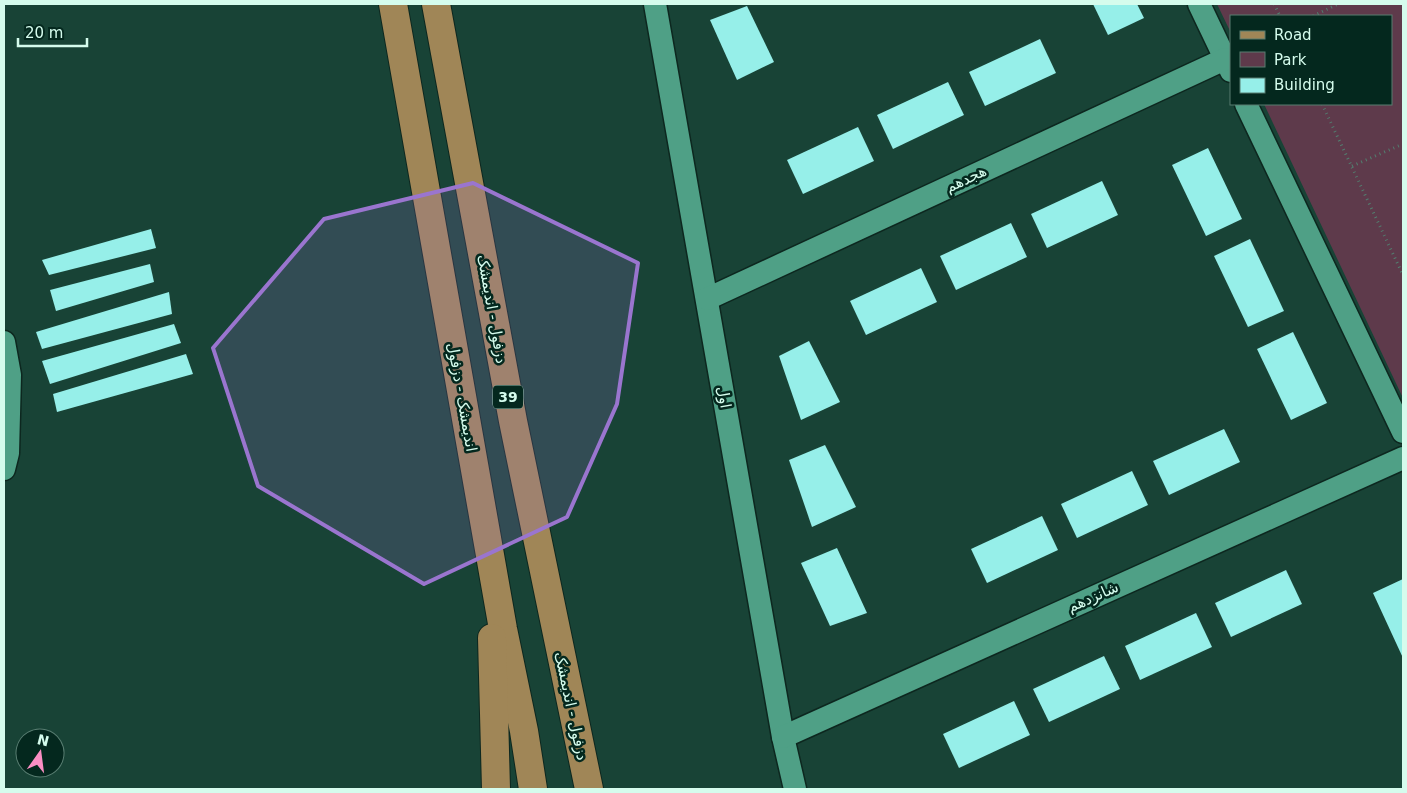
<svg xmlns="http://www.w3.org/2000/svg" width="1407" height="793" viewBox="0 0 1407 793" font-family="'DejaVu Sans','Noto Sans Arabic',sans-serif">
<style>
.green{fill:#5e3a4b}
.building{fill:#96efe9}
.lines{fill:none;stroke-linecap:round;stroke-linejoin:round}
.minor-casing{stroke:#0d271f;stroke-width:25}
.major-casing{stroke:#0d271f;stroke-width:30}
.path{stroke:#537d6f;stroke-width:3;stroke-dasharray:1 4;stroke-linecap:butt}
.minor{stroke:#4fa086;stroke-width:22}
.major{stroke:#a08657;stroke-width:28}
.marked{fill:#9a75cf;fill-opacity:0.2;stroke:#9a75cf;stroke-width:4;stroke-linejoin:round}
.labels{text-anchor:middle;dominant-baseline:central;stroke-width:5;stroke-linejoin:round;paint-order:stroke}
.shield{fill:#04281e;stroke:#96bcaf;stroke-width:1}
.shield-label{font-size:14px;font-weight:bold;fill:#d5fced}
.street-label{font-size:15px;fill:#d5fced;stroke:#04281e}
</style>
<rect width="100%" height="100%" fill="#184336"/>
<polygon class="green" points="1217,4 1403,4 1403,398 1264,104 1391,104 1391,16 1231,16 1231,33"/>
<g class="building">
<polygon points="1093,4 1137,4 1144,18 1108,35"/>
<polygon points="747,6 774,62 737,80 710,20"/>
<polygon points="1040,39 1056,73 985,106 969,72"/>
<polygon points="948,82 964,115 893,149 877,115"/>
<polygon points="858,127 874,161 803,194 787,160"/>
<polygon points="1208,148 1242,219 1206,236 1172,165"/>
<polygon points="1102,181 1118,215 1047,248 1031,214"/>
<polygon points="1011,223 1027,257 956,290 940,256"/>
<polygon points="151,229 156,248 49,275 42,260"/>
<polygon points="1250,239 1284,311 1248,327 1214,256"/>
<polygon points="150,264 154,282 56,311 50,290"/>
<polygon points="921,268 937,302 866,335 850,301"/>
<polygon points="169,292 172,314 42,349 36,332"/>
<polygon points="174,324 181,343 50,384 42,361"/>
<polygon points="1293,332 1327,403 1291,420 1257,349"/>
<polygon points="809,341 840,402 801,420 779,356"/>
<polygon points="186,354 193,374 57,412 53,394"/>
<polygon points="1224,429 1240,462 1169,495 1153,461"/>
<polygon points="825,445 856,507 812,527 789,460"/>
<polygon points="1132,471 1148,505 1077,538 1061,504"/>
<polygon points="1042,516 1058,550 987,583 971,549"/>
<polygon points="837,548 867,613 830,626 801,563"/>
<polygon points="1286,570 1302,604 1231,637 1215,603"/>
<polygon points="1403,579 1403,658 1373,593"/>
<polygon points="1196,613 1212,647 1140,680 1125,646"/>
<polygon points="1104,656 1120,689 1049,722 1033,689"/>
<polygon points="1014,701 1030,735 959,768 943,734"/>
</g>
<g class="lines">
<defs>
<g id="minor">
<polyline points="655,4 783,737 795,789"/>
<polyline points="1199,4 1231,71"/>
<polyline points="1246,104 1403,432"/>
<polyline points="707,299 1225,59"/>
<polyline points="4,342 10,375 8,453 4,469"/>
<polyline points="783,737 1403,458"/>
</g>
<g id="major">
<polyline points="393,4 503,629 524,731 533,789"/>
<polyline points="436,4 513,421 589,789"/>
<polyline points="492,638 496,789"/>
</g>
</defs>
<use href="#minor" class="minor-casing"/>
<use href="#major" class="major-casing"/>
<g class="path">
<polyline points="1274,4 1280,16"/>
<polyline points="1313,16 1338,4"/>
<polyline points="1322,104 1403,275"/>
<polyline points="1352,166 1403,144"/>
</g>
<use href="#minor" class="minor"/>
<use href="#major" class="major"/>
</g>
<path class="marked" d="M473,183L638,263L617,404L567,517L424,584L258,486L213,348L324,219Z"/>
<g class="labels">
<rect class="shield" x="493" y="385.5" width="30" height="23" rx="4"/>
<g class="shield-label">
<text x="508" y="397">39</text>
</g>
<g class="street-label">
<text transform="translate(966 179) rotate(-25)">هجدهم</text>
<text transform="translate(492 309) rotate(80)">دزفول - اندیمشک</text>
<text transform="translate(462 397) rotate(80)">اندیمشک - دزفول</text>
<text transform="translate(724 397) rotate(80)">اول</text>
<text transform="translate(1093 597) rotate(-24)">شانزدهم</text>
<text transform="translate(571 706) rotate(78)">دزفول - اندیمشک</text>
</g>
</g>
<rect width="1407" height="793" fill="none" stroke="#d5fced" stroke-width="10"/>
<rect x="1230" y="15" width="162" height="90" fill="#04281e" stroke="#587d71"/>
<rect x="1240" y="31" width="25" height="8" fill="#a08657" stroke="#587d71"/>
<text x="1274" y="40" font-size="15" fill="#d5fced">Road</text>
<rect x="1240" y="52" width="25" height="15" fill="#5e3a4b" stroke="#587d71"/>
<text x="1274" y="65" font-size="15" fill="#d5fced">Park</text>
<rect x="1240" y="78" width="25" height="15" fill="#96efe9" stroke="#587d71"/>
<text x="1274" y="90" font-size="15" fill="#d5fced">Building</text>
<g transform="translate(40 753) rotate(14)"><circle r="24" fill="#04281e" stroke="#587d71"/>
<path d="M0-4L9 19L0 12L-9 19Z" fill="#fb8fc4"/>
<text y="-8" font-size="14" font-weight="bold" text-anchor="middle" fill="#d5fced">N</text>
</g>
<path d="M18 38v8h69v-8" fill="none" stroke="#d5fced" stroke-width="2.5"/>
<text x="25" y="38" font-size="15" fill="#d5fced" stroke="#04281e" stroke-width="4" paint-order="stroke">20 m</text>
</svg>
